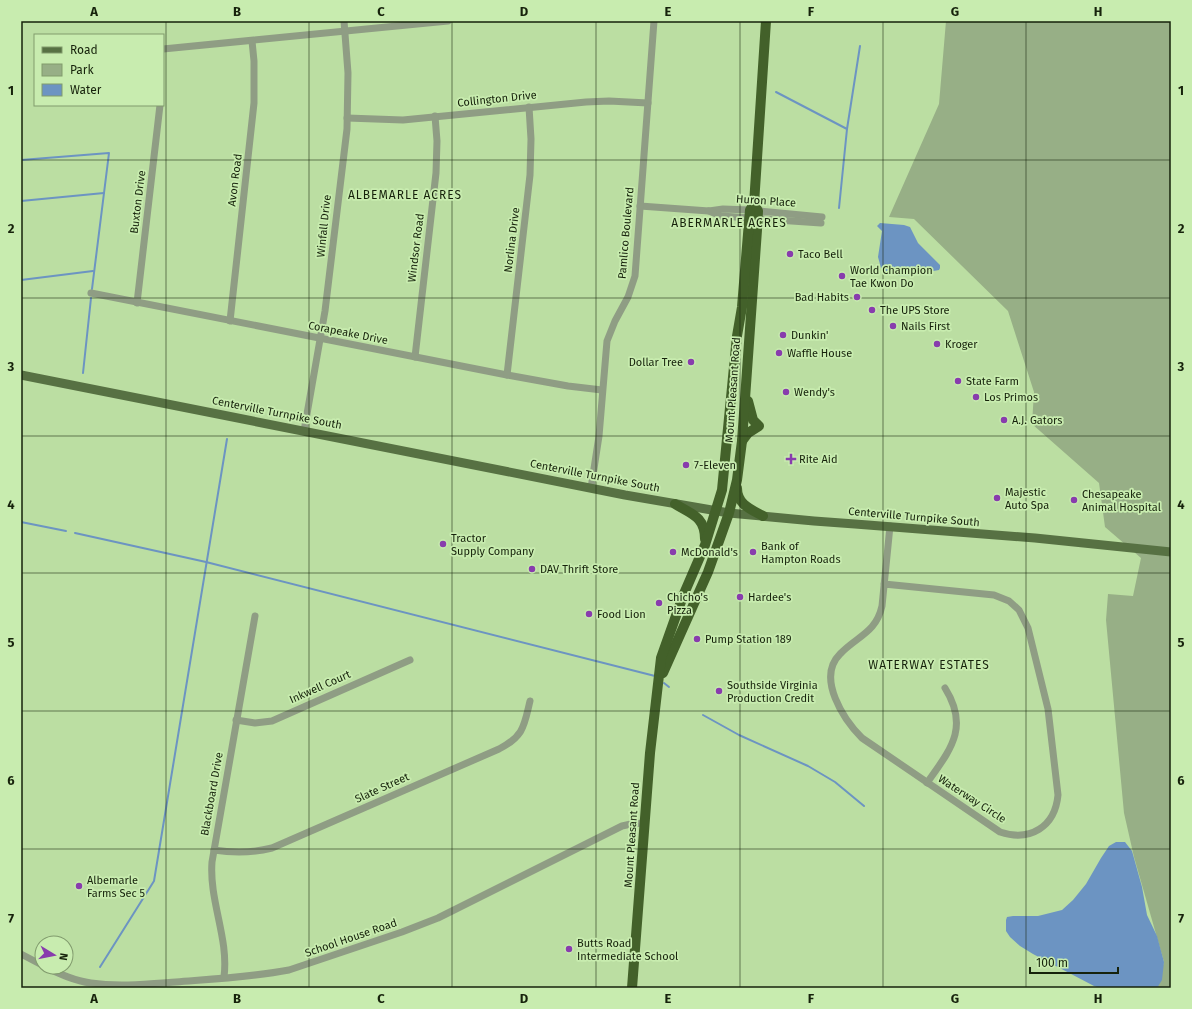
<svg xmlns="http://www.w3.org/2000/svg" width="1192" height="1009" viewBox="0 0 1192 1009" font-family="'Fira Sans',sans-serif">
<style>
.green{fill:#97af86}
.water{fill:#6c94c2}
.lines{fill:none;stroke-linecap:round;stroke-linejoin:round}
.stream{stroke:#6c94c2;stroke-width:2}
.minor{stroke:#8f9d84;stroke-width:7}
.major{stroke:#577143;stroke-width:9}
.highway{stroke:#43612a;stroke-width:10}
.grid{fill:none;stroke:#16220b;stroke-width:1;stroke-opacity:0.55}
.poi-dot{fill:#883cad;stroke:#c8ecaf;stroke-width:1.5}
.labels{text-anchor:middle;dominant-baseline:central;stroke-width:3.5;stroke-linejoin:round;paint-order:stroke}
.street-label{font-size:11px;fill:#16220b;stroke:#c8ecaf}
.poi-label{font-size:11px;fill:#16220b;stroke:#c8ecaf;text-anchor:start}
.neighbourhood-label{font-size:12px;letter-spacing:1px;fill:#16220b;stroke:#c8ecaf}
.neatline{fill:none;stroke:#16220b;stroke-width:1.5}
.grid-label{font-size:13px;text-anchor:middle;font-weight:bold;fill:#16220b}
</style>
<rect width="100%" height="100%" fill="#bbdea2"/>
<polygon class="green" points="946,21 1171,21 1171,988 1157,988 1164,962 1134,857 1124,813 1106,620 1108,594 1133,596 1141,558 1105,527 1099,483 1032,424 1034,392 1008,311 914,219 889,217 939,104"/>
<g class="water">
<path d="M880,223L904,225L910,227L918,243L940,265V268L939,270C920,273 898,282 881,268L878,257L882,231L877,226Z"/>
<polygon points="1116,842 1125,842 1132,851 1142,887 1147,915 1157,936 1164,962 1162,980 1157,988 1100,988 1094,986 1033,954 1020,946 1010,937 1006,931 1006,920 1007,917 1013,916 1038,916 1062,910 1073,900 1086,884 1101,858 1109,846"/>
</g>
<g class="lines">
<g class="stream">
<polyline points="776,92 847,129"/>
<polyline points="21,160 109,153 92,289"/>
<polyline points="21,201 104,193"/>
<polyline points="839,208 847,129 860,46"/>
<polyline points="21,280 93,271"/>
<polyline points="83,373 91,298"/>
<polyline points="21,522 66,531"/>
<polyline points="75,533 206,562 655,676"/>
<polyline points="664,683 669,687"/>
<polyline points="703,715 739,735 808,766 835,782 864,806"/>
<polyline points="100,967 154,881 227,439"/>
</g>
<g class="minor">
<polyline points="163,49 448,21"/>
<polyline points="347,118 403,120 586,102 609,101 648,103"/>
<polyline points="640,206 709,211 723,209 750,210 822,217"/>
<polyline points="709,211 721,216 821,223"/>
<polyline points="91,293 507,375 568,386 602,390"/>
<polyline points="137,303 160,105"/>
<polyline points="230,321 254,103 254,61 252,41"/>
<polyline points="415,357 436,173 437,141 435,116"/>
<polyline points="507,375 530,175 531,139 529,107"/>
<polyline points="304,431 325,311 347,129 348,73 344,21"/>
<polyline points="591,488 599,436 607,341 615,321 628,297 635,276 654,21"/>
<path d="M884,584L994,595L1009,601L1019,610L1028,628L1048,709L1058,795C1055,827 1030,842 1000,832L862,738C844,720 816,678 840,654C857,636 876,633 882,606L890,526"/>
<polyline points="236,720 255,723 272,721 410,660"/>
<path d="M927,783C950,750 970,728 945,688"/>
<path d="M214,850C234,853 252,853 272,848L499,749C524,736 524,726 530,701"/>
<polyline points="21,954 42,965"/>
<path d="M45,967C60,974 75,981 91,983C119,987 148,984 176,982C214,979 252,977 289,970L402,932L438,918L622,826L631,824L644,823"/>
<path d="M224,977C229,938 209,901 212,862L255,616"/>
</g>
<polyline class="major" points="21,375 625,495 729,513 814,521 855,524 1035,538 1171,552"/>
<g class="highway">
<polyline points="742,441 748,433 759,426 753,420 748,401"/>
<path d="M737,488C737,504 750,509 763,516"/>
<path d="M675,504C692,514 705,517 705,539"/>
<polyline points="663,673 708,572 729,513 737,480 742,441 757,230 758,211 754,204"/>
<polyline points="632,988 650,753 661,658 683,596 705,545 722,490 737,336 742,307 750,210 754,204 766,21"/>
</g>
</g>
<path class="grid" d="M166,21V988M309,21V988M452,21V988M596,21V988M740,21V988M883,21V988M1026,21V988M21,160H1171M21,298H1171M21,436H1171M21,573H1171M21,711H1171M21,849H1171"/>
<g class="poi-dot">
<circle cx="790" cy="254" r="4"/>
<circle cx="842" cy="276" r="4"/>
<circle cx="857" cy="297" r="4"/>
<circle cx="872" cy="310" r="4"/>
<circle cx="893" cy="326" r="4"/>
<circle cx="783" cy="335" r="4"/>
<circle cx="937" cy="344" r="4"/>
<circle cx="779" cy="353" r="4"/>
<circle cx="691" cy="362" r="4"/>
<circle cx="958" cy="381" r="4"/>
<circle cx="786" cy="392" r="4"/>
<circle cx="976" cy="397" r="4"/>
<circle cx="1004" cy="420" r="4"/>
<path d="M789 453h4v4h4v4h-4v4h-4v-4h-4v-4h4z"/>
<circle cx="686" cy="465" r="4"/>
<circle cx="997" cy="498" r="4"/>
<circle cx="1074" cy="500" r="4"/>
<circle cx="443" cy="544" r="4"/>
<circle cx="673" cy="552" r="4"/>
<circle cx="753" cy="552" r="4"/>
<circle cx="532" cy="569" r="4"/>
<circle cx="740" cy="597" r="4"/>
<circle cx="659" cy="603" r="4"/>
<circle cx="589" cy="614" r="4"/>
<circle cx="697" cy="639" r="4"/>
<circle cx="719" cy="691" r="4"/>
<circle cx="79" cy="886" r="4"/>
<circle cx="569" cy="949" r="4"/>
</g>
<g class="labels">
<g class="street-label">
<text transform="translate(497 99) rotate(-6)">Collington Drive</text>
<text transform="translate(235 180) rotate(-83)">Avon Road</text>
<text transform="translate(766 201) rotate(4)">Huron Place</text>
<text transform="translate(138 202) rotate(-83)">Buxton Drive</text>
<text transform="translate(324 226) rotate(-84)">Winfall Drive</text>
<text transform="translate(626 233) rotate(-85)">Pamlico Boulevard</text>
<text transform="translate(512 240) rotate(-83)">Norlina Drive</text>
<text transform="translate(416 248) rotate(-83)">Windsor Road</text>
<text transform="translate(348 333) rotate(11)">Corapeake Drive</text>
<text transform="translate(733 390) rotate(-86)">Mount Pleasant Road</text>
<text transform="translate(277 413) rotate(11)">Centerville Turnpike South</text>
<text transform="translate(595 476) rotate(11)">Centerville Turnpike South</text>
<text transform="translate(914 517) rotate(5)">Centerville Turnpike South</text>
<text transform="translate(320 687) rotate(-24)">Inkwell Court</text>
<text transform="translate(382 788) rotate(-24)">Slate Street</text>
<text transform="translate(212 794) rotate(-80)">Blackboard Drive</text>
<text transform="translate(972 799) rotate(33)">Waterway Circle</text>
<text transform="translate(632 835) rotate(-86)">Mount Pleasant Road</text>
<text transform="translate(351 938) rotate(-19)">School House Road</text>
</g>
<g class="poi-label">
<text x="798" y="254">Taco Bell</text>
<text x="850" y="270">World Champion<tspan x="850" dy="13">Tae Kwon Do</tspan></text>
<text x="849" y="297" text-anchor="end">Bad Habits</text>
<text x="880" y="310">The UPS Store</text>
<text x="901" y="326">Nails First</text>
<text x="791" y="335">Dunkin'</text>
<text x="945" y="344">Kroger</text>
<text x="787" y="353">Waffle House</text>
<text x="683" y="362" text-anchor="end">Dollar Tree</text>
<text x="966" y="381">State Farm</text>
<text x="794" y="392">Wendy's</text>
<text x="984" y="397">Los Primos</text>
<text x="1012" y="420">A.J. Gators</text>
<text x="799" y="459">Rite Aid</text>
<text x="694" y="465">7-Eleven</text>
<text x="1005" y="492">Majestic<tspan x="1005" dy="13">Auto Spa</tspan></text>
<text x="1082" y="494">Chesapeake<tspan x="1082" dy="13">Animal Hospital</tspan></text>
<text x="451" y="538">Tractor<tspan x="451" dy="13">Supply Company</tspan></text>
<text x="761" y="546">Bank of<tspan x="761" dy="13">Hampton Roads</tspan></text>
<text x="681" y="552">McDonald's</text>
<text x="540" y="569">DAV Thrift Store</text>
<text x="667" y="597">Chicho's<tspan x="667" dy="13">Pizza</tspan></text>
<text x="748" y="597">Hardee's</text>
<text x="597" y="614">Food Lion</text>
<text x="705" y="639">Pump Station 189</text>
<text x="727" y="685">Southside Virginia<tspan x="727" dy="13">Production Credit</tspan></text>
<text x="87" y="880">Albemarle<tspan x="87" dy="13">Farms Sec 5</tspan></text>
<text x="577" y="943">Butts Road<tspan x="577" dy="13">Intermediate School</tspan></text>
</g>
<g class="neighbourhood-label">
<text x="405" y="195">ALBEMARLE ACRES</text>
<text x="729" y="223">ABERMARLE ACRES</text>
<text x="929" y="665">WATERWAY ESTATES</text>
</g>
</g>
<rect width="1192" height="1009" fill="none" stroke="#c8ecaf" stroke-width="44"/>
<rect x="34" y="34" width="130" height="72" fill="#c8ecaf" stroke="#819b6d"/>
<rect x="42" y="47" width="20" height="6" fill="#577143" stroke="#819b6d"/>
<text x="70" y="54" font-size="12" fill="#16220b">Road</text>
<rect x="42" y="64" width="20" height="12" fill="#97af86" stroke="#819b6d"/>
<text x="70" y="74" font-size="12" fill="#16220b">Park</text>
<rect x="42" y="84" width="20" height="12" fill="#6c94c2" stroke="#819b6d"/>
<text x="70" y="94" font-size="12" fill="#16220b">Water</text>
<g transform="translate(54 955) rotate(100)"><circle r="19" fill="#c8ecaf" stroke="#819b6d"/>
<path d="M0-3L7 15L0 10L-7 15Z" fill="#883cad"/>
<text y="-6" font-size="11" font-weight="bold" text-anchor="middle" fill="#16220b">N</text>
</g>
<path d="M1030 967v6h88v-6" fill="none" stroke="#16220b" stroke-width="2"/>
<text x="1036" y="967" font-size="12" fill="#16220b" stroke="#c8ecaf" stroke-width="3" paint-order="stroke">100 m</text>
<rect x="22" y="22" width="1148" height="965" class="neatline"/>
<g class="grid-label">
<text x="94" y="16">A</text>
<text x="237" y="16">B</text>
<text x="381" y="16">C</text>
<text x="524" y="16">D</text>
<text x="668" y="16">E</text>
<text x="811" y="16">F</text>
<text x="955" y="16">G</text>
<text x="1098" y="16">H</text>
<text x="11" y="95">1</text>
<text x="1181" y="95">1</text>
<text x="11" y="233">2</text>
<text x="1181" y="233">2</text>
<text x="11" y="371">3</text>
<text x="1181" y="371">3</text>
<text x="11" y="509">4</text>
<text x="1181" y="509">4</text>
<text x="11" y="647">5</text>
<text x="1181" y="647">5</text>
<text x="11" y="785">6</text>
<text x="1181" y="785">6</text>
<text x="11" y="923">7</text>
<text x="1181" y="923">7</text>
<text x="94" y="1003">A</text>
<text x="237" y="1003">B</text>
<text x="381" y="1003">C</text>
<text x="524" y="1003">D</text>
<text x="668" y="1003">E</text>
<text x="811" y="1003">F</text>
<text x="955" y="1003">G</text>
<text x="1098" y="1003">H</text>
</g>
</svg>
